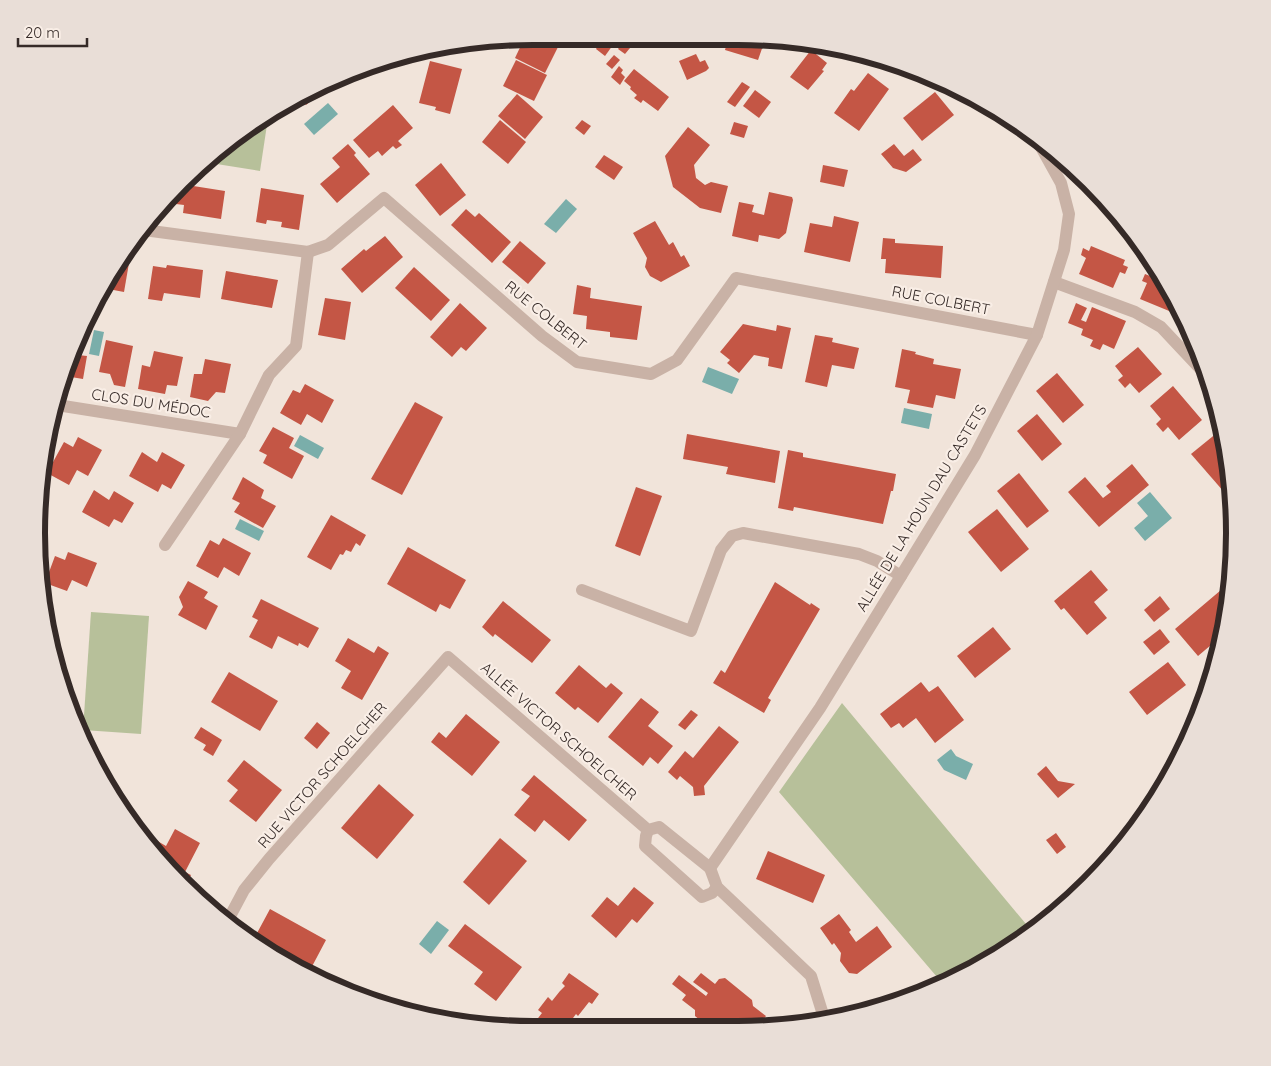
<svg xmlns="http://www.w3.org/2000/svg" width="1271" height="1066" viewBox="0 0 1271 1066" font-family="Quicksand,sans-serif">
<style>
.green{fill:#b7c09a}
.water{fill:#7aaeaa}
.building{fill:#c45645}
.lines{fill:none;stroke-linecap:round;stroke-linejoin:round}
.street{stroke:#c9b2a6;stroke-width:12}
.labels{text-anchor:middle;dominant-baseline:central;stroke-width:4.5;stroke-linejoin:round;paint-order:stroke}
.street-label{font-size:15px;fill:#352a27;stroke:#f9eee6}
.rim{fill:none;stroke:#352a27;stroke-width:6}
</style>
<rect width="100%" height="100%" fill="#f1e4da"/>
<g class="green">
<polygon points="268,118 260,171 204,162 205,160"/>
<polygon points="91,612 149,616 141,734 83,730"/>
<polygon points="842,703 1026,924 1096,876 1089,884 1014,946 943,984 779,792"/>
</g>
<g class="water">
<polygon points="328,103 338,114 314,135 304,124"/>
<polygon points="566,199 577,209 556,233 544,224"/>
<polygon points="94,330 104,332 99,356 89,354"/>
<polygon points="708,367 739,379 732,394 702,382"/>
<polygon points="904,408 932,414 929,429 901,423"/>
<polygon points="300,435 324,448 318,459 294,446"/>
<polygon points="1150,492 1172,518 1145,541 1134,528 1148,516 1137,503"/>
<polygon points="240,519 264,531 259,541 235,529"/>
<polygon points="951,749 956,756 973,764 966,780 944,770 937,760"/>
<polygon points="437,921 449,930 431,954 419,944"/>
</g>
<g class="building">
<polygon points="533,36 558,47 545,73 515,58 525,37"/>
<polygon points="603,37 618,38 605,56 596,49"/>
<polygon points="728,39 765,40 758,60 725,50"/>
<polygon points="622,43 630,48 625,54 618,49"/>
<polygon points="811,50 827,63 822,70 824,71 808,90 790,77"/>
<polygon points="696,54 700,62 705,60 709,68 706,71 687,80 679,61"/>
<polygon points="614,55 620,60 612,69 606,64"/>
<polygon points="516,60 547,75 534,101 503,86"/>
<polygon points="430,61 462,69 450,114 435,110 436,107 419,103"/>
<polygon points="619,66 623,70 621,73 625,77 620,85 611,77"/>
<polygon points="634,69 669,97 658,111 643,100 641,103 634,98 637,95 630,89 631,87 624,81"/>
<polygon points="868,73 889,89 859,131 834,113 851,89 854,91"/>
<polygon points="335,79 306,105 299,97 313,88"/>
<polygon points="742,82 750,87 735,107 727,102"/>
<polygon points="755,90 771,102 759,118 743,106"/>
<polygon points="935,92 954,115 922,141 903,118"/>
<polygon points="517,94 543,117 525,139 498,116"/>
<polygon points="393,105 413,128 398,141 402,145 396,149 393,146 382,156 378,151 369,158 353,140"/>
<polygon points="500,120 526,142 508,164 482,142"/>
<polygon points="582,120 591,126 584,135 575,128"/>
<polygon points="734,122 748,126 744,138 730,134"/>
<polygon points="688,127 710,145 694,165 696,178 705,185 711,182 728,186 721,213 700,208 673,187 665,156"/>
<polygon points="348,144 356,153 354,155 370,174 337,203 320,184 340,167 332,158"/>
<polygon points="894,144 904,156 913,149 922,160 906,172 893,168 881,154"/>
<polygon points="604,155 623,167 614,180 595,167"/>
<polygon points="441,163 466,195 440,216 415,185"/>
<polygon points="823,165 848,170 844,187 820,182"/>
<polygon points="188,179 187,185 225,191 221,219 183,213 184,205 168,203"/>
<polygon points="261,188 304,195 299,230 281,227 282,222 267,220 266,224 256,222"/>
<polygon points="769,192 792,197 793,200 786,233 779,239 759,235 758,242 732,236 739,202 754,205 752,212 764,215"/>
<polygon points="466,209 475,217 479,213 511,242 492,263 451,225"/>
<polygon points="834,216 859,222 850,262 804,252 810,223 832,227"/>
<polygon points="655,221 669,245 673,242 681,257 684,255 690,266 661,282 650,276 645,267 647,258 633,233"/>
<polygon points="385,236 403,257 362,293 341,269 364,249 366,251"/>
<polygon points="883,238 895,239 895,243 943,246 941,278 885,273 886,259 881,259"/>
<polygon points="520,241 546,263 528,284 502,262"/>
<polygon points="1091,246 1125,260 1123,265 1128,267 1125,274 1120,272 1113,288 1079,274 1086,258 1081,255 1083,248 1089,251"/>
<polygon points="118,261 129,263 124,292 103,288"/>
<polygon points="167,265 203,270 200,298 164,293 162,301 148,299 153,266 166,268"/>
<polygon points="414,267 450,300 431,321 395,288"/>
<polygon points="226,271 278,280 272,308 221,299"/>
<polygon points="1152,271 1161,275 1177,306 1174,313 1140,299 1147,283 1142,281 1145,274 1150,276"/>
<polygon points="577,285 591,288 590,298 642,306 637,340 610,337 610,332 586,329 587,316 573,314"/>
<polygon points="325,298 351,302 345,340 318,335"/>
<polygon points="460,303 487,328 466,351 461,347 452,357 430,337"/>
<polygon points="1076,303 1087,308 1081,320 1086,322 1092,307 1126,321 1114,349 1103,344 1100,350 1090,346 1093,340 1081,335 1083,329 1068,323"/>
<polygon points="743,324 776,331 777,325 791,328 782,369 768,366 769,358 754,355 739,373 727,363 730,360 720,352"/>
<polygon points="815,335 833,338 832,342 859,348 854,369 832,365 827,387 805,382"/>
<polygon points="77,337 81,338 78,355 87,356 83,379 65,376"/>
<polygon points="106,340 133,346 125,387 114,385 110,374 99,372"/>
<polygon points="1138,347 1162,374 1139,393 1130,383 1125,388 1118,380 1123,376 1115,366"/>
<polygon points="902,349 916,352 915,354 934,359 933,364 961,369 955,399 936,395 933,408 907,403 910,390 895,387"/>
<polygon points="154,351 183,357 177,386 167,385 165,394 138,389 142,365 150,367"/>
<polygon points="205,359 231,364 225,393 216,392 208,401 190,397 194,374 202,374"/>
<polygon points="1057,373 1084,405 1063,423 1036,391"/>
<polygon points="305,384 334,400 322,423 307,414 301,425 280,413 293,390 300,393"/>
<polygon points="1173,386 1202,420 1179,440 1168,427 1163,432 1156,424 1161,419 1150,406"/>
<polygon points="415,402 443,417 402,495 371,479"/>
<polygon points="1037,414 1062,444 1042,461 1017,431"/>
<polygon points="273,427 294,438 289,448 304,456 292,479 263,463 267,455 259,451"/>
<polygon points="1223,428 1225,436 1231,500 1191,454"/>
<polygon points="687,434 780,451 775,483 726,474 728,467 683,459"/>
<polygon points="78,437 102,450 88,476 77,470 69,485 47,473 64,442 73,447"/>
<polygon points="788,450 803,453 803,457 896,474 893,491 891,491 883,524 794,507 793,511 778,508"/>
<polygon points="142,452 157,462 162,452 185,465 171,489 162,484 158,492 129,476"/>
<polygon points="1132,464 1149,485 1099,527 1068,492 1085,477 1103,498 1111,492 1106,486"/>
<polygon points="1019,473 1049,511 1027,528 997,491"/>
<polygon points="243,477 264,490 261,498 276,506 263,528 234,512 240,503 232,499"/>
<polygon points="636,487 662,496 640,556 615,546"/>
<polygon points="94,490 109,500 114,491 134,503 122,523 114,519 109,527 82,512"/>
<polygon points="997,509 1029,549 1001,572 968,532"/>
<polygon points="331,515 366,535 360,546 356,543 351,552 346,550 343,555 340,554 331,570 307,557"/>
<polygon points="223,538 251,553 239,576 224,567 218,578 196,566 210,540 219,545"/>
<polygon points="408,547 466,580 450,609 440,604 436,612 387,584"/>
<polygon points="68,552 97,563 87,587 72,580 67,591 45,583 55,556 65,560"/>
<polygon points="1091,570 1108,590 1094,602 1107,618 1087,635 1064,608 1061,610 1054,601"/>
<polygon points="188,581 208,592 204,598 218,606 206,630 178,615 183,607 179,597"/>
<polygon points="775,582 810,605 811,603 820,609 768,698 771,700 764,713 713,683 721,670 725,673"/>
<polygon points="1226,584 1230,585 1224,634 1198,656 1175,629 1221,590 1225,595"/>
<polygon points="1160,596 1170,609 1154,622 1144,610"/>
<polygon points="261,599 319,628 308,648 299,643 298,646 278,636 272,649 249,637 258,620 252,617"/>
<polygon points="503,601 551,640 532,663 495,634 493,637 482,627"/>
<polygon points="993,627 1011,649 975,678 957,656"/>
<polygon points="1160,629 1170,642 1154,655 1143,642"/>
<polygon points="348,638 374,653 378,646 389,653 362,700 341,688 351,671 335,661"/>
<polygon points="1168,662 1186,685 1147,715 1129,692"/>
<polygon points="579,665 606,688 611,683 623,693 598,723 578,707 575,710 555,693"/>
<polygon points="229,672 278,701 260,731 211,702"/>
<polygon points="921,682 929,692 938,686 964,720 935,743 916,718 903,728 899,723 891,728 880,714"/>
<polygon points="641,698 659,712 648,726 673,746 658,764 650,757 643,766 608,737"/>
<polygon points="691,710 698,715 685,730 678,725"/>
<polygon points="466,714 500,742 472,776 431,742 439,732 446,738"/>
<polygon points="317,722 330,733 317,749 304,738"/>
<polygon points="719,726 739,742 704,786 705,795 694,796 693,787 680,776 677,780 668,772 685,751 693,758"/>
<polygon points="201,727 222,740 213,756 203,750 206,745 194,738"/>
<polygon points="244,760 282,790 256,822 229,801 238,790 227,781"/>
<polygon points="1046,766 1058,781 1075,784 1058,798 1037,774"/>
<polygon points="534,775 587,820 569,841 544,820 535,832 514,815 530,796 521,790"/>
<polygon points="379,784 414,815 377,859 341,828"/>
<polygon points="175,829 200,843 185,872 191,875 186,885 180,883 150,846 154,839 166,846"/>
<polygon points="1056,833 1066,847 1057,854 1046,840"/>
<polygon points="500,838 527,861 489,905 463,882"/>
<polygon points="768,851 825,875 813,903 756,879"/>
<polygon points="634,887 654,903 637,923 632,919 616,938 591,916 607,897 618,906"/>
<polygon points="270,909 326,940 308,974 284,963 282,961 287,952 256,935"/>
<polygon points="839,914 851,930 849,932 856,942 877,926 892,947 857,974 849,973 840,961 841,953 834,943 832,945 820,928"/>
<polygon points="465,924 522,967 496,1001 474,984 483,972 448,946"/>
<polygon points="569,973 599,994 592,1004 589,1002 578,1016 576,1014 573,1018 576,1020 570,1026 562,1029 543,1029 535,1022 542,1013 538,1010 548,997 552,1001 560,991 565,986 562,983"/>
<polygon points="701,973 715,984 719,979 725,978 752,1000 753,1006 766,1016 762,1021 769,1027 752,1028 742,1020 740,1023 748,1029 712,1030 695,1016 695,1010 682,1000 686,995 672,984 679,975 706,996 708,993 693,982"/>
</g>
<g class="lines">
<g class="street">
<polyline points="144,230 308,252 328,245 384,198 542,336 577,362 651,374 677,360 736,278 1037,335"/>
<polyline points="1054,282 1135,312 1161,327 1207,376"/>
<polyline points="57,405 240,434 269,375 296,346 308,252"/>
<polyline points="165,545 240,434"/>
<polyline points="582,590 691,631 721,550 732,536 743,533 859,554 877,561 901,576"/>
<polyline points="648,830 646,836 645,846 702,897 712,893 717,887"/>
<polyline points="710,868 820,708 901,576 975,455 1037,335 1064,250 1069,214 1061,183 1036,138"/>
<polyline points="710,868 717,887 811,976 825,1021"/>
<polyline points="228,920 244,890 269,859 448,657 648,830 659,827 710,868"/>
</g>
</g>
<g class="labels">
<g class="street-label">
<text transform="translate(941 300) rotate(11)">RUE COLBERT</text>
<text transform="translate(546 315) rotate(39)">RUE COLBERT</text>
<text transform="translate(151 403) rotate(9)">CLOS DU MÉDOC</text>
<text transform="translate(921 508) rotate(-59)">ALLÉE DE LA HOUN DAU CASTETS</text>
<text transform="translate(559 731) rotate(41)">ALLÉE VICTOR SCHOELCHER</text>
<text transform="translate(322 775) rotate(-49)">RUE VICTOR SCHOELCHER</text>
</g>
</g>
<path d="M0 0H1271V1066H0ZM533 45H738A488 488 0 0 1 1226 533V533A488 488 0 0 1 738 1021H533A488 488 0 0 1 45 533V533A488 488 0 0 1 533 45Z" fill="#e9ded7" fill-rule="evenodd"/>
<path class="rim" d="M533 45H738A488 488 0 0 1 1226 533V533A488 488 0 0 1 738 1021H533A488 488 0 0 1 45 533V533A488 488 0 0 1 533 45Z"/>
<path d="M18 38v8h69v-8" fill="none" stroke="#352a27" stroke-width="2.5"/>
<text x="25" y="38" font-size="15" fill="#352a27" stroke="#f9eee6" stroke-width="4" paint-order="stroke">20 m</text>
</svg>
